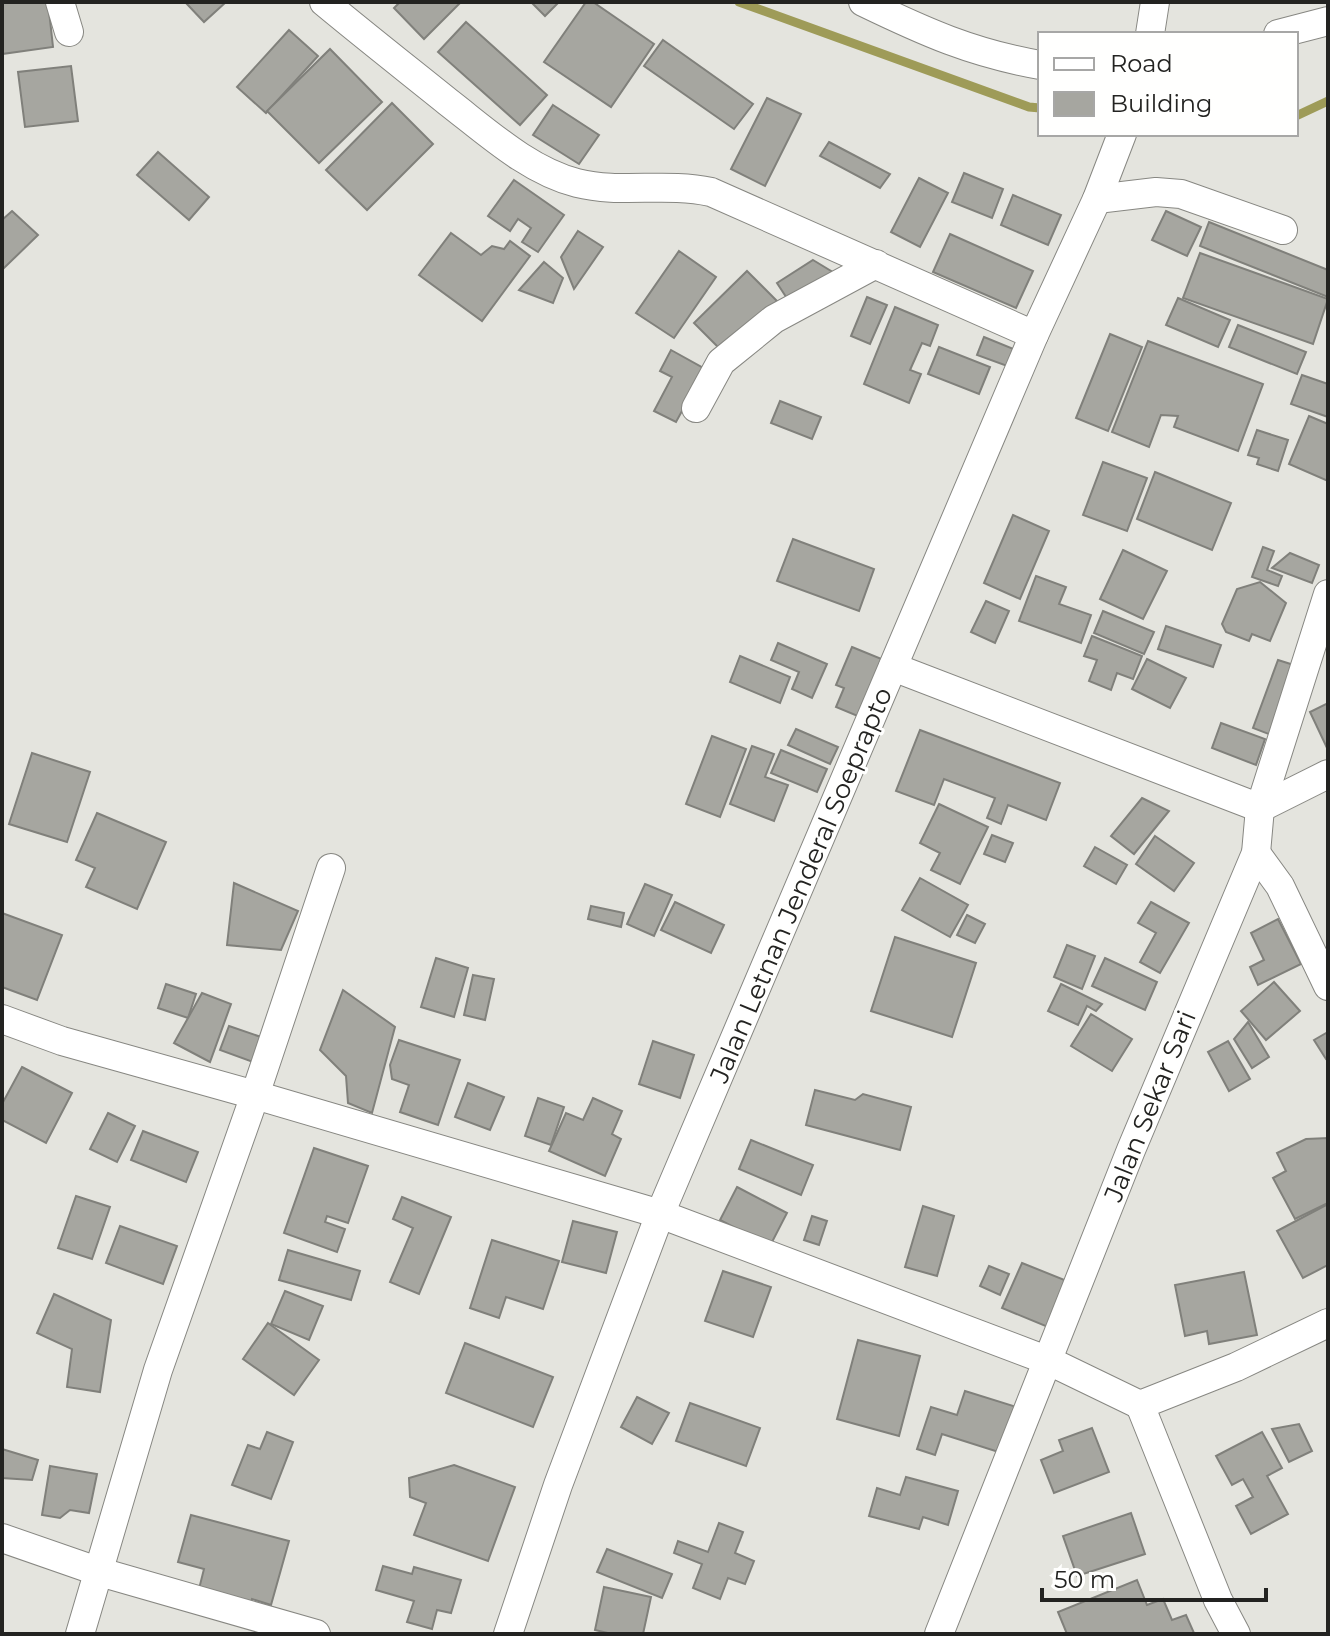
<svg xmlns="http://www.w3.org/2000/svg" width="1330" height="1636" viewBox="0 0 1330 1636" font-family="Montserrat,sans-serif">
<style>
.lines{fill:none;stroke-linecap:round;stroke-linejoin:round}
.stream{stroke:#9e9b58;stroke-width:9}
.building{fill:#a6a6a0;stroke:#80807b;stroke-width:2}
.street-casing{stroke:#878782;stroke-width:30}
.street{stroke:#fff;stroke-width:28}
.labels{text-anchor:middle;dominant-baseline:central;stroke-width:6;stroke-linejoin:round;paint-order:stroke}
.street-label{font-size:26px;fill:#232321;stroke:#fffffe}
</style>
<rect width="100%" height="100%" fill="#e4e4de"/>
<g class="lines">
<g class="stream">
<polyline points="739,2 1029,107 1040,108"/>
<polyline points="1296,116 1328,101"/>
</g>
</g>
<g class="building">
<polygon points="2,2 48,2 53,47 2,54"/>
<polygon points="185,2 226,2 204,22"/>
<polygon points="400,2 461,2 424,39 394,8"/>
<polygon points="531,2 559,2 545,16"/>
<polygon points="586,2 593,2 654,44 611,107 544,62"/>
<polygon points="466,22 547,95 520,125 438,52"/>
<polygon points="289,30 318,56 266,113 237,87"/>
<polygon points="663,40 753,104 734,129 644,66"/>
<polygon points="330,49 382,102 319,163 267,111"/>
<polygon points="71,66 78,121 25,127 18,72"/>
<polygon points="767,98 801,114 765,186 731,169"/>
<polygon points="392,103 433,144 367,210 326,170"/>
<polygon points="553,105 599,135 579,164 533,135"/>
<polygon points="829,142 890,174 880,188 820,156"/>
<polygon points="158,152 209,197 189,220 137,175"/>
<polygon points="964,173 1003,189 992,218 952,202"/>
<polygon points="919,178 948,193 920,247 891,232"/>
<polygon points="514,180 564,215 538,252 522,242 531,228 518,219 510,231 488,216"/>
<polygon points="1013,195 1061,215 1048,245 1001,225"/>
<polygon points="12,211 38,235 2,270 2,220"/>
<polygon points="1166,211 1201,227 1187,256 1152,240"/>
<polygon points="1209,222 1328,270 1328,297 1200,246"/>
<polygon points="578,231 603,247 574,289 561,257"/>
<polygon points="451,233 481,255 492,246 504,249 510,241 530,256 482,321 419,275"/>
<polygon points="950,234 1033,271 1016,308 933,272"/>
<polygon points="679,251 716,277 674,338 636,313"/>
<polygon points="1200,253 1328,299 1313,344 1183,298"/>
<polygon points="813,260 836,274 790,303 777,283"/>
<polygon points="544,262 563,278 553,303 519,290"/>
<polygon points="747,271 777,301 724,353 694,323"/>
<polygon points="867,297 887,305 870,344 851,336"/>
<polygon points="1178,298 1230,320 1218,347 1166,325"/>
<polygon points="895,307 938,325 930,346 922,343 910,370 921,374 909,403 864,384"/>
<polygon points="1238,325 1306,352 1297,374 1229,347"/>
<polygon points="1110,334 1142,347 1108,431 1076,418"/>
<polygon points="984,337 1016,350 1010,367 977,355"/>
<polygon points="1148,341 1263,384 1238,451 1174,427 1178,416 1161,415 1149,447 1112,432"/>
<polygon points="939,347 990,367 979,394 928,374"/>
<polygon points="671,350 705,369 676,422 654,411 672,377 660,371"/>
<polygon points="1302,375 1328,384 1328,417 1291,404"/>
<polygon points="780,401 821,417 812,439 771,423"/>
<polygon points="1309,416 1328,424 1328,481 1289,464"/>
<polygon points="1257,430 1288,440 1278,471 1257,464 1259,458 1248,455"/>
<polygon points="1103,462 1147,478 1127,531 1083,515"/>
<polygon points="1155,472 1231,503 1212,550 1137,519"/>
<polygon points="1013,515 1049,531 1020,599 984,583"/>
<polygon points="793,539 874,569 859,611 777,581"/>
<polygon points="1263,547 1274,551 1267,570 1282,576 1278,586 1252,577"/>
<polygon points="1123,550 1167,571 1143,619 1100,599"/>
<polygon points="1290,553 1319,565 1312,583 1272,568"/>
<polygon points="1036,576 1066,587 1059,604 1091,615 1081,643 1019,621"/>
<polygon points="1260,582 1286,603 1270,641 1252,634 1249,641 1226,632 1222,624 1237,589"/>
<polygon points="986,601 1009,611 995,643 971,632"/>
<polygon points="1103,611 1154,632 1144,654 1094,633"/>
<polygon points="1166,626 1221,645 1213,667 1158,649"/>
<polygon points="1092,636 1142,656 1133,679 1117,673 1111,690 1089,681 1097,660 1084,656"/>
<polygon points="778,643 827,664 812,698 792,689 799,672 771,660"/>
<polygon points="852,647 884,660 860,717 836,707 844,688 836,685"/>
<polygon points="740,656 790,677 780,703 730,682"/>
<polygon points="1147,659 1186,678 1170,708 1132,689"/>
<polygon points="1278,660 1300,667 1274,736 1253,728"/>
<polygon points="1328,703 1328,750 1310,712"/>
<polygon points="1221,723 1265,739 1256,765 1212,748"/>
<polygon points="796,729 838,747 830,764 788,745"/>
<polygon points="920,730 1060,783 1046,820 1008,805 1001,824 987,818 995,798 944,779 934,805 896,791"/>
<polygon points="712,736 746,749 720,817 686,804"/>
<polygon points="752,746 774,754 765,777 788,785 774,821 730,804"/>
<polygon points="781,750 827,769 817,792 771,773"/>
<polygon points="32,753 90,772 67,842 9,824"/>
<polygon points="1142,798 1169,811 1134,854 1111,836"/>
<polygon points="939,804 988,827 960,884 931,870 940,853 920,843"/>
<polygon points="97,813 166,842 137,909 86,887 95,868 76,860"/>
<polygon points="992,835 1013,843 1005,862 984,854"/>
<polygon points="1155,836 1194,863 1174,891 1136,864"/>
<polygon points="1095,847 1127,865 1116,884 1084,866"/>
<polygon points="920,878 968,905 950,937 902,910"/>
<polygon points="234,883 298,911 281,950 227,945"/>
<polygon points="645,884 672,895 654,936 627,924"/>
<polygon points="675,902 724,925 711,953 661,930"/>
<polygon points="1151,902 1189,923 1160,973 1140,962 1156,933 1138,923"/>
<polygon points="591,906 624,913 621,927 588,919"/>
<polygon points="2,913 62,935 37,1000 2,987"/>
<polygon points="967,915 985,924 975,943 957,935"/>
<polygon points="1278,919 1301,964 1258,985 1250,967 1264,960 1251,933"/>
<polygon points="895,937 976,963 952,1037 871,1011"/>
<polygon points="1067,945 1095,956 1082,989 1054,977"/>
<polygon points="436,958 468,968 454,1017 421,1007"/>
<polygon points="1105,958 1157,982 1145,1010 1092,986"/>
<polygon points="473,975 494,979 485,1020 464,1015"/>
<polygon points="1274,982 1300,1011 1266,1040 1241,1011"/>
<polygon points="166,984 196,994 188,1018 158,1008"/>
<polygon points="1061,984 1102,1004 1096,1011 1087,1006 1078,1025 1048,1011"/>
<polygon points="343,990 395,1027 372,1113 348,1103 346,1076 320,1050"/>
<polygon points="202,993 231,1004 210,1062 174,1043"/>
<polygon points="1091,1014 1132,1039 1112,1071 1071,1046"/>
<polygon points="1248,1022 1269,1057 1252,1068 1234,1039"/>
<polygon points="229,1026 261,1037 253,1062 220,1050"/>
<polygon points="1328,1032 1328,1058 1326,1059 1314,1040"/>
<polygon points="399,1040 460,1060 438,1125 400,1112 409,1085 392,1079 390,1065"/>
<polygon points="653,1041 694,1055 680,1098 639,1084"/>
<polygon points="1228,1041 1250,1079 1229,1091 1208,1052"/>
<polygon points="22,1067 72,1093 46,1143 2,1120 2,1104"/>
<polygon points="468,1083 504,1097 490,1130 455,1117"/>
<polygon points="815,1090 855,1100 863,1094 911,1107 900,1150 806,1125"/>
<polygon points="538,1098 564,1107 551,1145 525,1136"/>
<polygon points="593,1098 622,1111 612,1134 621,1139 605,1176 549,1151 566,1113 583,1120"/>
<polygon points="108,1113 135,1126 117,1162 90,1149"/>
<polygon points="143,1131 198,1152 186,1182 131,1160"/>
<polygon points="1328,1138 1328,1203 1295,1219 1273,1178 1286,1171 1277,1153 1306,1139"/>
<polygon points="751,1140 813,1165 801,1195 739,1169"/>
<polygon points="314,1148 368,1166 348,1223 327,1216 325,1222 345,1229 337,1252 284,1233"/>
<polygon points="737,1187 787,1213 770,1246 720,1220"/>
<polygon points="76,1196 110,1207 92,1259 58,1248"/>
<polygon points="402,1197 451,1217 419,1294 390,1282 413,1228 393,1219"/>
<polygon points="1328,1204 1328,1265 1303,1278 1277,1231"/>
<polygon points="923,1206 954,1216 937,1276 905,1267"/>
<polygon points="812,1216 827,1221 819,1245 804,1240"/>
<polygon points="573,1221 617,1232 606,1273 562,1262"/>
<polygon points="120,1226 177,1246 163,1284 106,1263"/>
<polygon points="492,1240 559,1261 543,1309 506,1297 499,1318 470,1308"/>
<polygon points="288,1250 360,1271 351,1300 279,1280"/>
<polygon points="1022,1263 1067,1281 1048,1327 1002,1308"/>
<polygon points="989,1266 1009,1274 1000,1295 980,1286"/>
<polygon points="723,1271 771,1287 753,1337 705,1321"/>
<polygon points="1244,1272 1257,1335 1209,1344 1207,1331 1185,1336 1175,1285"/>
<polygon points="285,1291 323,1306 309,1340 271,1324"/>
<polygon points="54,1294 111,1320 100,1392 67,1387 72,1349 37,1333"/>
<polygon points="268,1323 319,1360 294,1395 243,1359"/>
<polygon points="858,1340 920,1356 899,1436 837,1419"/>
<polygon points="465,1343 553,1377 533,1427 446,1393"/>
<polygon points="965,1391 1023,1409 1008,1455 942,1434 935,1455 917,1449 931,1407 957,1415"/>
<polygon points="637,1397 669,1413 652,1444 621,1427"/>
<polygon points="690,1403 760,1428 746,1466 676,1441"/>
<polygon points="1299,1424 1312,1451 1289,1462 1272,1429"/>
<polygon points="1092,1428 1109,1472 1054,1493 1041,1460 1063,1451 1059,1440"/>
<polygon points="267,1432 293,1442 271,1499 232,1485 248,1445 260,1449"/>
<polygon points="1262,1432 1282,1468 1267,1476 1288,1514 1251,1534 1236,1506 1253,1497 1243,1479 1232,1485 1216,1456"/>
<polygon points="2,1449 38,1460 32,1480 2,1478"/>
<polygon points="454,1465 515,1487 488,1561 414,1535 426,1503 410,1497 409,1478"/>
<polygon points="50,1466 97,1474 89,1513 70,1510 60,1518 42,1515"/>
<polygon points="906,1477 958,1491 948,1525 923,1517 919,1529 869,1516 877,1488 900,1495"/>
<polygon points="1131,1513 1145,1554 1077,1576 1063,1536"/>
<polygon points="191,1515 289,1541 271,1605 252,1599 250,1608 198,1593 204,1569 178,1562"/>
<polygon points="719,1523 743,1532 735,1553 754,1561 745,1584 728,1578 720,1599 693,1588 702,1564 674,1553 678,1541 708,1552"/>
<polygon points="607,1549 672,1574 662,1598 597,1572"/>
<polygon points="383,1566 412,1574 414,1567 461,1580 451,1613 437,1610 432,1629 407,1622 414,1601 376,1590"/>
<polygon points="1137,1580 1147,1605 1163,1599 1172,1620 1186,1615 1194,1633 1067,1634 1058,1612"/>
<polygon points="604,1587 651,1597 643,1634 612,1634 595,1630"/>
</g>
<g class="lines">
<defs>
<g id="street">
<polyline points="60,2 69,32"/>
<path d="M324,2C365,36 407,69 448,102C487,132 529,171 577,183C621,194 665,182 711,192L1034,335"/>
<path d="M863,2C925,32 972,53 1040,65"/>
<polyline points="1150,34 1155,2"/>
<polyline points="1278,34 1328,21"/>
<polyline points="1097,199 1156,192 1181,194 1283,230"/>
<polyline points="696,408 721,362 774,319 876,264"/>
<polyline points="893,667 1260,808 1328,774"/>
<polyline points="1256,853 1280,886 1328,986"/>
<polyline points="2,1019 62,1041 255,1095 660,1214 1049,1361 1140,1405 1236,1367 1328,1323"/>
<polyline points="1140,1405 1218,1600 1236,1634"/>
<polyline points="2,1538 100,1572 316,1634"/>
<polyline points="80,1634 158,1370 255,1095 331,868"/>
<polyline points="508,1634 558,1485 660,1214 1034,335 1097,199 1122,134"/>
<polyline points="939,1634 1131,1150 1256,853 1260,808 1328,594"/>
</g>
</defs>
<use href="#street" class="street-casing"/>
<use href="#street" class="street"/>
</g>
<g class="labels">
<g class="street-label">
<text transform="translate(801 885) rotate(-67)">Jalan Letnan Jenderal Soeprapto</text>
<text transform="translate(1150 1106) rotate(-68)">Jalan Sekar Sari</text>
</g>
</g>
<rect width="1330" height="1636" fill="none" stroke="#232321" stroke-width="8"/>
<rect x="1038" y="32" width="260" height="104" fill="#fffffe" stroke="#a7a7a6" stroke-width="2"/>
<rect x="1054" y="58" width="40" height="12" fill="#ffffff" stroke="#a7a7a6" stroke-width="2"/>
<text x="1110" y="72" font-size="24" fill="#232321">Road</text>
<rect x="1054" y="92" width="40" height="24" fill="#a6a6a0" stroke="#a7a7a6" stroke-width="2"/>
<text x="1110" y="112" font-size="24" fill="#232321">Building</text>
<path d="M1042 1588v12h224v-12" fill="none" stroke="#232321" stroke-width="4"/>
<text x="1054" y="1588" font-size="24" fill="#232321" stroke="#fffffe" stroke-width="6" paint-order="stroke">50 m</text>
</svg>
